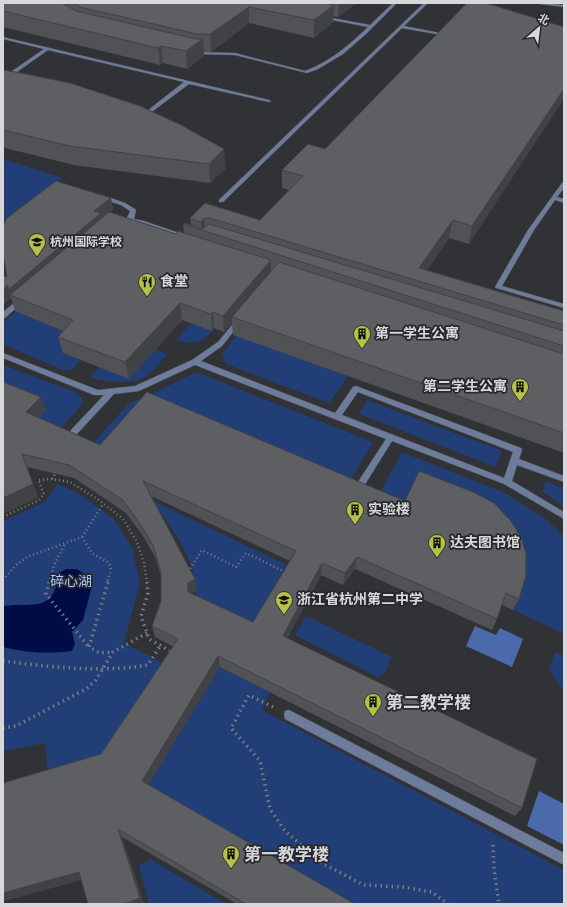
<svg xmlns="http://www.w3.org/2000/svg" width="567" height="907" viewBox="0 0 567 907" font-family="'Alegreya Sans','Noto Sans SC',sans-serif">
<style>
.green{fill:#223e77}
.forest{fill:#4a6aab}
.water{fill:#000c46}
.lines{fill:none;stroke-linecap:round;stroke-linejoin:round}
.service-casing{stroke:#4f5053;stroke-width:1}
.tertiary-casing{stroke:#4f5053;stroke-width:1}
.path-far1{stroke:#7c7d80;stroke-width:2.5;stroke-dasharray:1 3;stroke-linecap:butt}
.path{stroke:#7c7d80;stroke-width:3.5;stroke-dasharray:1.5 4;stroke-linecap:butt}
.service{fill:#6d7c9a;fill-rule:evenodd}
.tertiary{fill:#6d7c9a;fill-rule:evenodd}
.wall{fill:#505255;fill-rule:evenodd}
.shaded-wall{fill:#414245}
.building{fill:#5d5f63;stroke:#414245;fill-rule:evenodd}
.labels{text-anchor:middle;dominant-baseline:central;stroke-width:3.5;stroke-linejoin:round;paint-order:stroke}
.far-poi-label{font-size:12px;font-weight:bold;fill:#d7d8da;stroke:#27282b;text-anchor:start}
.poi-label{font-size:14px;font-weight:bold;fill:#d7d8da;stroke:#27282b;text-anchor:start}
.park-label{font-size:14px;fill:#a9c5fc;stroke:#27282b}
.near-poi-label{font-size:17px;font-weight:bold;fill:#d7d8da;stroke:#27282b;text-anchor:start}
</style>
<rect width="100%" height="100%" fill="#313235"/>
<g class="green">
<polygon points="3,159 63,178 3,224"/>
<polygon points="103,237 29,317 78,337 63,353 80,360 72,370 63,370 3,344 3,323"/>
<polygon points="273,290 348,376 329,403 226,364 222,354"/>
<path d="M191,323L212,331C201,344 193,345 176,340Z"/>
<path d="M155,349L167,354C161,361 155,370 148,375C133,386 107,382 90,377L99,367L129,379Z"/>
<polygon points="3,365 75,392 83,399 80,407 53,436 3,393"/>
<polygon points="196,372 373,442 345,489 103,457 87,450 129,403 146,397"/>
<polygon points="367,400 502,451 496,467 359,414"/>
<polygon points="402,452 505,493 546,519 564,537 564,634 513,610 520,588 403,513 375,501"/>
<polygon points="545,481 564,489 564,507 543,492"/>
<polygon points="57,484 76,492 114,519 132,548 140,583 124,643 163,663 102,754 48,771 45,743 3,751 3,521 45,502"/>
<path d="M151,500L287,565L250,626L195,600C199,562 173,529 151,500Z"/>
<polygon points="306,616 392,657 385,673 378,677 295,635"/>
<polygon points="555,652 564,656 564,691 549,670"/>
<polygon points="220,667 270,692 262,710 564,870 564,904 343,904 145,790"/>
<polygon points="150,859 226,904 149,904 139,866"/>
</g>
<g class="forest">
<polygon points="475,626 496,635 500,628 523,639 512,667 466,646"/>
<polygon points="539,791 564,804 564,845 527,826"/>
</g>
<path class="water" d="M66,569H77L90,578L91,590L83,620L72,632L75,644L72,651C48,654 26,653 3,647V606C34,602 53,614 59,573Z"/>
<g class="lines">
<defs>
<g id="service">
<path d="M393,3H397L366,34L343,54L318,69L307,73L235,55L195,54L193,53L195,52L235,53L305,71C330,62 349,45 368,27L322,18H321V16L370,25Z"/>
<polygon points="424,3 428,3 404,26 445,34 447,34 447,36 402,28 223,202 219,202 219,200"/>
<polygon points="3,37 269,100 271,101 269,102 189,84 149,114 146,112 147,111 184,82 48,50 14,74 18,76 16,77 8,74 44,49 3,39"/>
<polygon points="564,182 564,188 557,197 564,199 564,203 555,200 534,230 502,286 564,304 564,308 496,288 495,287 528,230 562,183"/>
<polygon points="102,195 125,203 135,209 136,210 134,219 144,221 188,236 185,238 141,224 128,222 126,220 130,211 121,205 100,198 100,196"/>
<polygon points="19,299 23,299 24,301 5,318 3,318 3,312"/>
<path d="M237,319H241L242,321L222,346L201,361L335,413L353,387L356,386L521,448L522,450L519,459L564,476V482L517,465L512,481L564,512V519L504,484L392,441L364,486H358L357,484L358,482L386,439L195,365L139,391L114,394L76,435L73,436L69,433L70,431L104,395H94L3,358V353L98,390L135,386L192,360L218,342ZM358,392L513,452L504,478L342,415Z"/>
<polygon points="289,710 564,853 564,865 285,719 284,715 285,711"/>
</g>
<polygon id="tertiary" points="538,3 564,5 564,7 540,4"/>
</defs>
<use href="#service" class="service-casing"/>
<use href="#tertiary" class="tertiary-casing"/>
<g class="path-far1">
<polyline points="52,479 55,474"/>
<polyline points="3,517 39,500 44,494 38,480 52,479 70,482 99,500 123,519 137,542 144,563 147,583"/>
<polyline points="82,537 92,553 109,563 111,570 107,583"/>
<polyline points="188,572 202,550 236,567 246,553 285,572"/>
<polyline points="3,580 16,565 27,557 82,537 103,504"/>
<polyline points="49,583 54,565 65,544"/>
</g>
<g class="path">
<polyline points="49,582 46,594 89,647"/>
<polyline points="108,582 89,647 100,653 113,652"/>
<polyline points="147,582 148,593 141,616 149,639 170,651"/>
<path d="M3,661C50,667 101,673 148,665L160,646"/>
<polyline points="273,707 249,695 231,728 260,761 270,809 285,831 320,862 364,885 403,887 432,892 448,904"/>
<polyline points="3,728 16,726 86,689 96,680 113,652 147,633"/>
<polyline points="493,845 494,870 499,904"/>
</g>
<use href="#service" class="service"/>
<use href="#tertiary" class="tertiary"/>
</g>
<g class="wall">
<polygon points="3,3 356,3 338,17 333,16 333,22 314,38 249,23 211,52 204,52 204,56 187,69 163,63 160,65 3,27"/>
<polygon points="564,27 469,244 449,238 427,270 564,311 564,453 233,335 232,323 224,332 214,328 212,331 182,320 129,379 63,353 58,337 63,331 15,311 11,298 3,305 3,276 7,277 111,198 113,210 110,212 176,234 184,233 183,224 191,225 190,218 205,203 260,220 289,190 282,188 282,170"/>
<polygon points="3,70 226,168 210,183 74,165 9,149 3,147"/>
<path d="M3,382L46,410L38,418L100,445L147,392L519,599L513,610L502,605L497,619L492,630L355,569L343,585L321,575L287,638L522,808L515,816L220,667L148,785L355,904H237L122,837L144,904H88L81,880L3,901V783L101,754L174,647L155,637L152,626L161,601V576L155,557L143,536L126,513L74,478L27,467L38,497L7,512L3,513ZM151,496L290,561L253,622L191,593L197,591L195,579Z"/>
</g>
<g class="shaded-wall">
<polygon points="339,3 356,3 338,17"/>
<polygon points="334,5 333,22 314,38 314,20"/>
<polygon points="249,7 249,23 211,52 210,34"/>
<polygon points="203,39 204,56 187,69 186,51"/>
<polygon points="161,46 163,63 160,65 158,48"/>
<polygon points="564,89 564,99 469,244 472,226"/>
<polygon points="224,149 226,168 210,183 209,164"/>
<polygon points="111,198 113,210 10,295 11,298 3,305 3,289"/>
<polygon points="204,218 206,231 202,230 201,222"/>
<polygon points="453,220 449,238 419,281 419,268"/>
<polygon points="271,260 271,277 232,317 232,323 224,332 223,316"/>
<polygon points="180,303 182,320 129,379 125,362"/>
<polygon points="213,312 214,328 212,331 211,314"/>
<polygon points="41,397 46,410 31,425 26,412"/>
<polygon points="22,454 38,497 7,512 3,513 3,498"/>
<polygon points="357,557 355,569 343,585 345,573"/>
<polygon points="322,563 321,575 283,647 283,636"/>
<polygon points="195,579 197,591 190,594 188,592 188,583"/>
<polygon points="218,656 220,667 145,790 142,781"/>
<polygon points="118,829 122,837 144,904 124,904"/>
<polygon points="79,872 85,879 3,901 3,893"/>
</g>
<g class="building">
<polygon points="3,3 62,3 76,11 196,39 203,39 186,51 161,46 158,48 3,11"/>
<polygon points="74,3 325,3 334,5 314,20 249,7 210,34 197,34 80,7"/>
<polygon points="467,3 486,3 564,27 564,89 472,226 453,220 419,268 564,311 564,325 210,218 204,218 201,222 190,218 205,203 260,220 303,176 282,170 308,144 325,149"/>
<polygon points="3,70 21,73 70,83 140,106 181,125 224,149 209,164 70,146 3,130"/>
<polygon points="56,181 111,198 94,211 101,213 8,290 8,285 3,289 3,276 7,277 3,253 3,225 7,218"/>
<polygon points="109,212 176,234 178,231 271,260 223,316 213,312 211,314 180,303 125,362 58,337 73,320 10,295"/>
<polygon points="185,223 202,229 209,224 564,331 564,346 183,224"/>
<polygon points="279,262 564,354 564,433 232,317"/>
<path d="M3,382L41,397L26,412L100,445L147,392L405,501L419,471L473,492L494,503L511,521L521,537L526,554V576L519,599L506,593L497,619L357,557L345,573L322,563L283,636L537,759L522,808L218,656L142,781L355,904H246L118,829L140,898L124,904H88L79,872L3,893V783L101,754L178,639L152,626L161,601V573L153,545L140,524L123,500L69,465L22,454L33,484L3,498ZM143,481L296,551L253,622L188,592V583L195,579Z"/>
</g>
<defs>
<symbol id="school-pin" viewBox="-11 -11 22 30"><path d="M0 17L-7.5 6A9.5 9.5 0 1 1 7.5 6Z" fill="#b8c147" stroke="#27282b"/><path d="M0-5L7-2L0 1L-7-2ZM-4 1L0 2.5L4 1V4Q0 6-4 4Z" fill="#111"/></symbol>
<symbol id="restaurant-pin" viewBox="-11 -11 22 30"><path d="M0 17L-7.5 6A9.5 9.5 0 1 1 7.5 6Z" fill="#b8c147" stroke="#27282b"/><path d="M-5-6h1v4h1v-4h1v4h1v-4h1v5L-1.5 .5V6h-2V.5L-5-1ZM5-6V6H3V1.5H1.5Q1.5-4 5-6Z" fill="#111"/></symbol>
<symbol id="building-pin" viewBox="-11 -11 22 30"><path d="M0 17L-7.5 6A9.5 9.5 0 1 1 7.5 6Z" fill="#b8c147" stroke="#27282b"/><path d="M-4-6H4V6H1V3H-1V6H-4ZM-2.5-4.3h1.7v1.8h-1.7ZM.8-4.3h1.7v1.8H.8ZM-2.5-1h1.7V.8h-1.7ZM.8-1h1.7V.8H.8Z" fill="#111"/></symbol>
</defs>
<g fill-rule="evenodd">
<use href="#school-pin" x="27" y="232" width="20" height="27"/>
<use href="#restaurant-pin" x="137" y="272" width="20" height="27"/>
<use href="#building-pin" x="352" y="324" width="20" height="27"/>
<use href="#building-pin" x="510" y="377" width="20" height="27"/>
<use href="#building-pin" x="345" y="500" width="20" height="27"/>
<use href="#building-pin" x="427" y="533" width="20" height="27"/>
<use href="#school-pin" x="274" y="590" width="20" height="27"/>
<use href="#building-pin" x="363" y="692" width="20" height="27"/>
<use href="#building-pin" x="221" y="844" width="20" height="27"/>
</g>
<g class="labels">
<g class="far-poi-label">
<text x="50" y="242">杭州国际学校</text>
</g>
<g class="poi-label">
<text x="160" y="282">食堂</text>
<text x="375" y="334">第一学生公寓</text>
<text x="507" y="387" text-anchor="end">第二学生公寓</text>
<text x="368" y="510">实验楼</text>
<text x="450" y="543">达夫图书馆</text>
<text x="297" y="600">浙江省杭州第二中学</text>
</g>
<g class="park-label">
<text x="71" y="582">碎心湖</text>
</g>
<g class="near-poi-label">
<text x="386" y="702">第二教学楼</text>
<text x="244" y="854">第一教学楼</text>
</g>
</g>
<rect width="567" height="907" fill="none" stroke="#d7d8da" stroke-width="8"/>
<g transform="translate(539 28) rotate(28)" stroke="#27282b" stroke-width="3" paint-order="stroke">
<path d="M0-3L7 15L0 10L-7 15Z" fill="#d7d8da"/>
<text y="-6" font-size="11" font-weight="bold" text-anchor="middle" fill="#d7d8da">北</text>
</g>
</svg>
